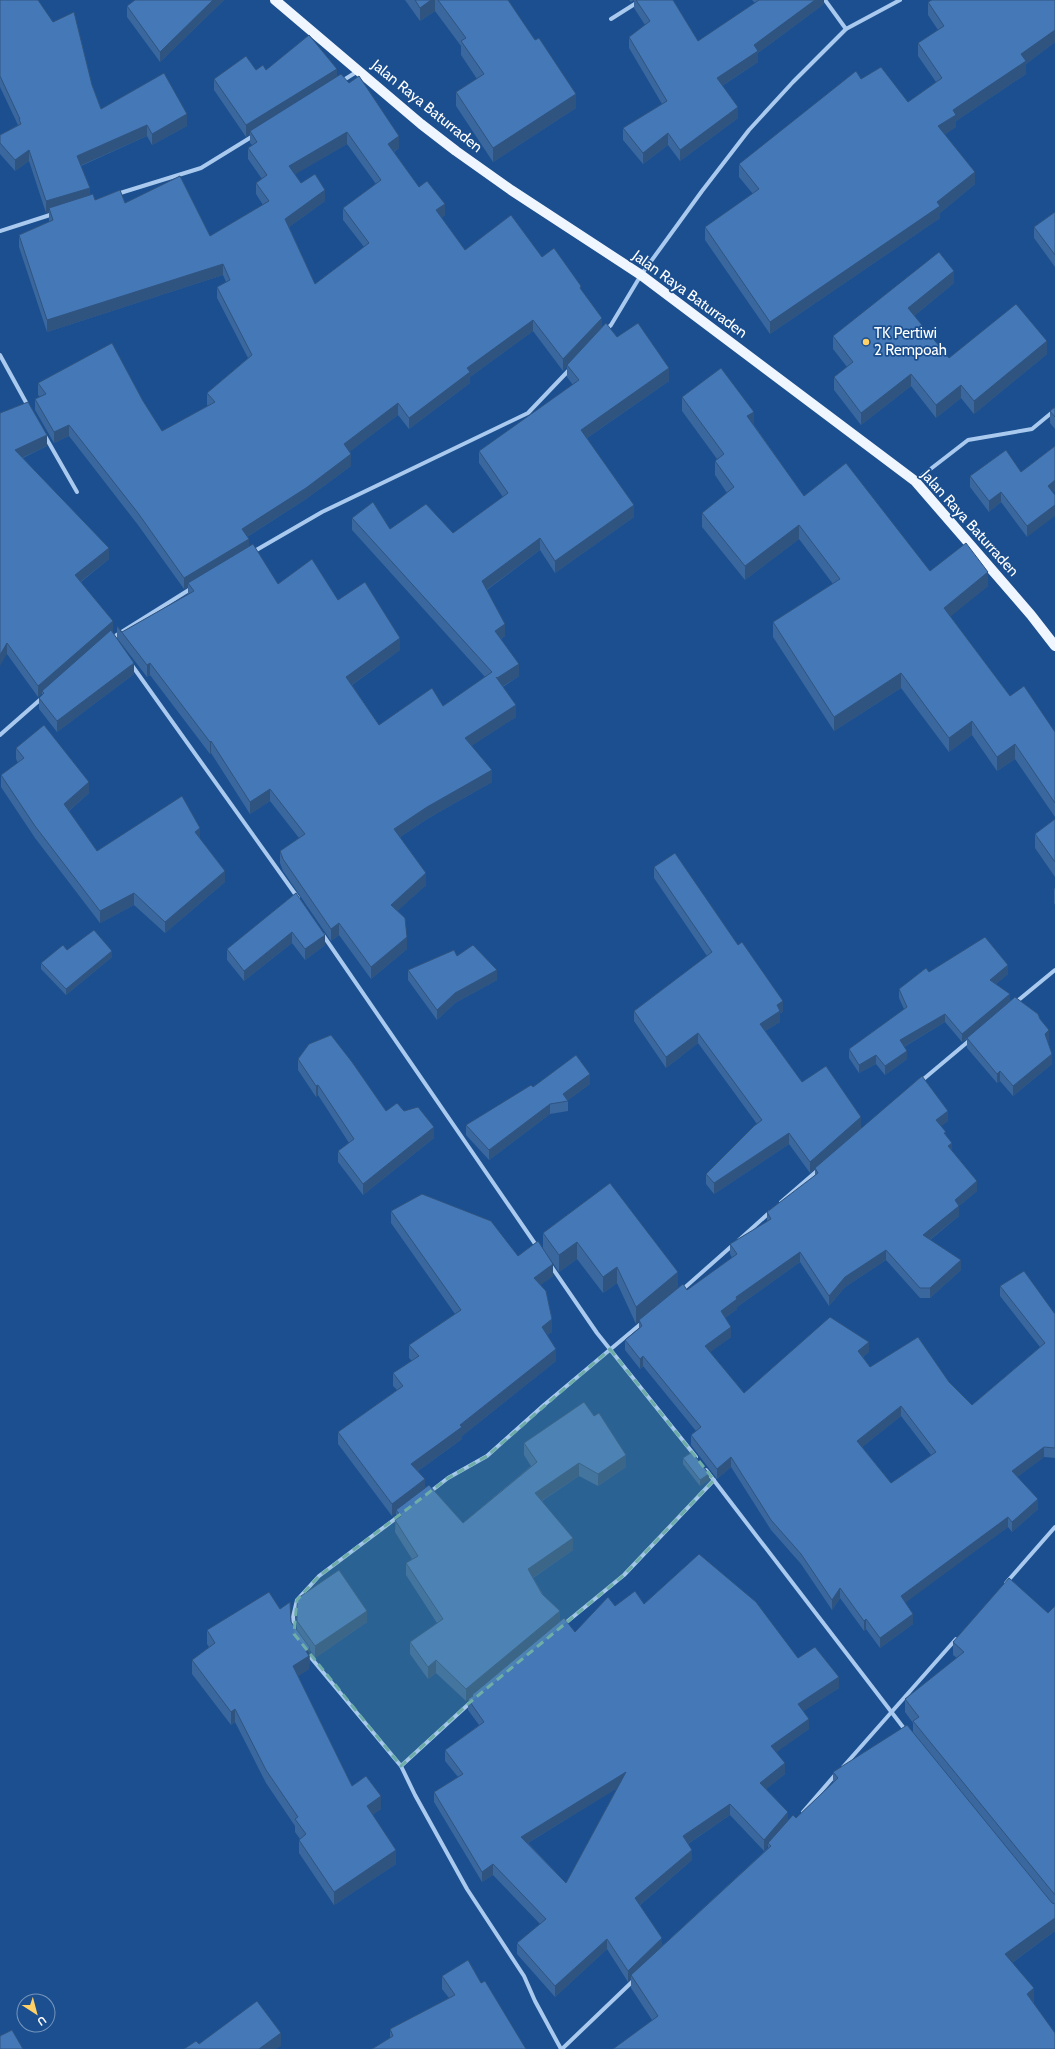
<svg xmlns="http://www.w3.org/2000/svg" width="1055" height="2049" viewBox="0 0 1055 2049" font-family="Cabin,sans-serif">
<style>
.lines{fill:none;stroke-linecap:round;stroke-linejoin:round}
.street{stroke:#a9c9ee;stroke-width:4}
.primary{stroke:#f0f6ff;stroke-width:10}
.wall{fill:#3a679d;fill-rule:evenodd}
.shaded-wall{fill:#305480}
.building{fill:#4478b7;stroke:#305480;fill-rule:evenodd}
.marked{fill:#6fada8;fill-opacity:0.2;stroke:#6fada8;stroke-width:3;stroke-dasharray:8 5;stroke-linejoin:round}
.poi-dot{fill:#ffd166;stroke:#1b4f8f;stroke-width:1.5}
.labels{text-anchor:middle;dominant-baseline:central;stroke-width:3.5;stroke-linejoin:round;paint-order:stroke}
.street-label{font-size:15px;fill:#fff;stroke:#1b4f8f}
.poi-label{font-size:15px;fill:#fff;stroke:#1b4f8f;text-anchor:start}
</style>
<rect width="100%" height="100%" fill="#1b4f8f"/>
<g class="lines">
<g class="street">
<polyline points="825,0 846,29"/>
<polyline points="611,19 641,0"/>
<polyline points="342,81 358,71"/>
<polyline points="117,194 201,168 253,136"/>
<polyline points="0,231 53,214"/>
<polyline points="606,330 611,325 641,275 702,191 749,130 793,82 846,29 900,0"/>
<polyline points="0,355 28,406"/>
<polyline points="45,436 77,492"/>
<polyline points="915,481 968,440 1032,429 1055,410"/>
<polyline points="253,552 322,512 528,413 570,369"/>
<polyline points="112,638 192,588"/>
<polyline points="131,664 298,898"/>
<polyline points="0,735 42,698"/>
<polyline points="323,935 538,1248"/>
<polyline points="1015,1003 1055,970"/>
<polyline points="920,1082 970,1040"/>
<polyline points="781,1202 818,1170"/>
<polyline points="739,1240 770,1212"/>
<polyline points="551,1266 597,1333 696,1457"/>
<polyline points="682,1290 734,1244"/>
<polyline points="706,1470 906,1731"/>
<polyline points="430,1492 448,1478 487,1456 544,1405 643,1322"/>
<polyline points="1006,1583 1055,1527"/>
<polyline points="563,1625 624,1575 714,1480"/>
<polyline points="294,1630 293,1617 297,1600 319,1576 399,1516"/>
<polyline points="307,1653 401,1766 415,1795 467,1889 524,1976 535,2001 561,2049"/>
<polyline points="401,1766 472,1701"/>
<polyline points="843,1767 956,1639"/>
<polyline points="803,1812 835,1775"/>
<polyline points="562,2049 634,1980"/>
</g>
<polyline class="primary" points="275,0 421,124 456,151 511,190 641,275 915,481 1031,615 1055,646"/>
</g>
<g class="wall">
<path d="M0,0L92,85L101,109L187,126L152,145L147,136L81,166L90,195L95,200L125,203L210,236L263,205L256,194V183L262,179L248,159V148L252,145L250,143V134L246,137L214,90V79L256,70H266L337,77L399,148L394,152L419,187L445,215L441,218L465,250L542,257L581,290L602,327L617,337L669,381L587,438L634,517L555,573L540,550L487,590L505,636L501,639L519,676L503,687L516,717L471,746L492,782L427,819L400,837L426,885L397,911L407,949L371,979L339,935L331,941L283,871L280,863V851L299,838L270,801L250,814L211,753L210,754L150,675L147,677L117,638V626L122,632L188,595V587L184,589L138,525L69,436L54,443L35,410V399L40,397L38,395V383L143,401L162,431L208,406L207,405V393L248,358L217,298V287L226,282L223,275L47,332L19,247V235L49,222V212L46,213L29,161L15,171L0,154V135L18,125L0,87ZM347,144L376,184L343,208V220L364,247L315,284L289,227L325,201L301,183L295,174ZM533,331L563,371L567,366V377L573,385L479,451V463L503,497L453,533L390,529L352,518V530L485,677L443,706L379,725L352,685L400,650L338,600L278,584L249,547L247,537L306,499L351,466L349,452L398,415L409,429L470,383V377Z"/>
<polygon points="135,0 224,0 160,62 127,17 127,6"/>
<polygon points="405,0 508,0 576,108 493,162 456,106 456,92 477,79 461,55 461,46 435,11 420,21"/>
<polygon points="629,0 673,0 698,41 755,3 752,0 824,0 824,4 758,53 758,62 722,86 738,118 680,161 668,145 643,164 623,140 623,128 662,104 629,48 629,37 645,25 634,8 634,0 631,2"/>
<polygon points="1055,0 1055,42 1026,64 1026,74 956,121 956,127 945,134 975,184 940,213 940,218 770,334 705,240 705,227 753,194 739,177 739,164 861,79 908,102 936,82 918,56 918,43 938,30 928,15 928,2"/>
<polygon points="1055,212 1055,267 1034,238 1034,227"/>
<polygon points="954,283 914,316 949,358 1047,354 974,414 961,398 936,418 911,386 861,425 834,390 834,377 847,367 833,349 833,336"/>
<polygon points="682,397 754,425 804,496 930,571 988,586 950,616 1010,696 1055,732 1055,817 1015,759 997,771 972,735 949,752 901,688 834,731 773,637 773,622 833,584 799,539 745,580 702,527 702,513 727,493 715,475 715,461 717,459 682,411"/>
<polygon points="1055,407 1055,429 1050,423 1050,411"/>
<polygon points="0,413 47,446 23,458 109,559 81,582 113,632 134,674 57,732 39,709 39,698 42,695 42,693 38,697 7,654"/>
<polygon points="1055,446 1055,491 1053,492 1027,537 1001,502 989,512 970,487 970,476 1021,472"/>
<polygon points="16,748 89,793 69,811 97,851 200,839 225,882 165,933 134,905 100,923 35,838 1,787 1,775 18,763 16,759"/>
<polygon points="1055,819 1055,877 1035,848 1035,834"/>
<path d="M654,867L783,1012L780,1013V1022L765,1031L802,1082L861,1128L948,1121L941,1126L946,1135L952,1151L977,1191L959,1206V1216L930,1240L961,1270L930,1298H920L886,1260L845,1287L829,1306L800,1262L737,1307V1309L725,1318L731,1337L710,1352L744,1393L869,1352L863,1357L870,1367L949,1382L972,1405L1040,1347L1000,1296V1286L1055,1314V1458L1044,1457L1017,1477L1038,1509L1012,1532L1008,1527L905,1602L913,1624L880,1648L866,1629L864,1631L840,1598L832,1610L801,1564L771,1530L731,1467L717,1479L691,1445V1435L696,1431L643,1366L640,1369L625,1350V1340L639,1328V1321L636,1324L617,1283L603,1293L577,1259L559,1272L543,1249V1233L610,1183L678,1288L687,1290L732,1258L730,1254V1244L767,1222V1212L815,1176V1169L810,1173L789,1144L714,1194L706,1184V1174L757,1124L698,1043L666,1068L634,1021V1011L707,956L654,878ZM901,1416L931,1455L891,1483L862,1447Z"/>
<polygon points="1055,888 1055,905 1054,903 1054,889"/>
<polygon points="296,893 325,945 305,960 292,943 244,981 227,960 227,949"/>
<polygon points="67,950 112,957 66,995 41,969 41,963"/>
<polygon points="457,956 497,980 455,1003 437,1020 408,980 408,970"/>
<polygon points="929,972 1008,974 996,984 1010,1002 1040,1019 1049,1040 1048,1041 1052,1064 1013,1096 1000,1081 997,1083 967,1048 967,1039 962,1042 945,1022 904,1047 907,1059 885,1075 876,1064 859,1073 849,1058 849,1049 904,1009 899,998 899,989"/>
<polygon points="298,1059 386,1111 404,1111 434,1138 363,1195 338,1162 338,1151 349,1143 318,1095 316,1097 298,1070"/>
<polygon points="590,1084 568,1100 568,1111 550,1114 489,1160 466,1135 466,1125 533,1087"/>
<path d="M391,1211L518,1256L553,1276L540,1285L552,1332L547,1335L556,1361L462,1436V1439L418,1471L425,1488L463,1523L531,1466L524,1455V1443L626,1467L598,1486L579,1476L542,1501L573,1550L533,1578L560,1622L575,1632L615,1606L644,1604L798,1658L839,1688L803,1711L809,1729L776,1752L785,1774L766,1789L788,1820L796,1818L833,1783V1772L913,1732V1723L905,1712V1699L957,1658L953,1655V1642L1048,1613L1055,1606V1931L1012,1963L1034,2001L1033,2003L652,2020L631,1988V1978L628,1982L607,1949L555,1997L517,1954V1943L540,1924L493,1875L482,1882L434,1802V1792L458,1777L445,1761V1750L479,1725L468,1710V1699L472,1696L466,1701L436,1673L428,1679L410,1654V1642L437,1623L406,1575V1563L412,1559L395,1532L396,1513L392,1516L338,1444V1432L397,1390L393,1386V1373L412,1361L409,1358V1345L455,1314L391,1223ZM617,1788L566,1883L528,1843ZM730,1815L764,1851L768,1845V1848L662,1946L640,1905L692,1860L688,1844Z"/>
<polygon points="683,1458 709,1480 700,1486 683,1464"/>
<polygon points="297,1606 367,1622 315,1658 310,1650 309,1669 298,1676 352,1786 381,1809 372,1815 396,1864 334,1905 299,1853 299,1840 300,1839 295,1832 295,1826 266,1783 235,1722 231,1725 192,1674 192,1660 209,1647 207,1644 207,1630 280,1609 291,1622 297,1631"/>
<polygon points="442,1976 481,1983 390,2038 390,2029 449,1998 442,1989"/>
</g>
<g class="shaded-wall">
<polygon points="213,0 224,0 160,62 160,52"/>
<polygon points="431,0 435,0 435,11 420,21 420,8"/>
<polygon points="815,0 824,0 824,4 758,53 758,62 717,89 717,78 754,45"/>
<polygon points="1055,30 1055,42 1026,64 1026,74 956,121 956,127 938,139 938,126 953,110 1021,54"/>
<polygon points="337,69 337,80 250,131 250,134 246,137 246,125"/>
<polygon points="576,94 576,108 493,162 493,148"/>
<polygon points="738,107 738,118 680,161 680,150"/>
<polygon points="187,114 187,126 152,145 152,134"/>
<polygon points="147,125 147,136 77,167 77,156"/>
<polygon points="347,132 347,144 289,178 289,166"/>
<polygon points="668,133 668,145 643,164 643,153"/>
<polygon points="399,136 399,148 388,155 388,144"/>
<polygon points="29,150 29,161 15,171 15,160"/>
<polygon points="975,172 975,184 940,213 940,218 770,334 770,322 937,202"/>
<polygon points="90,188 90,199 49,208 49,212 46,213 46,201"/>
<polygon points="325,190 325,201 285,230 285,219"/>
<polygon points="445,204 445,215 436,222 436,210"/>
<polygon points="223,264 223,275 47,332 47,320"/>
<polygon points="954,271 954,283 908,321 908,308"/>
<polygon points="602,318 602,329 567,365 567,366 563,371 563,359"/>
<polygon points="533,320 533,331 470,377 470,383 409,429 409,418 467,368"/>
<polygon points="1047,341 1047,354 974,414 974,401"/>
<polygon points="669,368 669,381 581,442 581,430"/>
<polygon points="911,374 911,386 861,425 861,413"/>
<polygon points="961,385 961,398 936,418 936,405"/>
<polygon points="398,403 398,415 344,456 344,444"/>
<polygon points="754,412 754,426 747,416"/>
<polygon points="69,425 69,436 54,443 54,432"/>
<polygon points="47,435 47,446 15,461 15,450"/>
<polygon points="351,454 351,466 306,499 242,540 242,529"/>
<polygon points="1055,480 1055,491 1048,496 1048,486"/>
<polygon points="1001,492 1001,502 989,512 989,501"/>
<polygon points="634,505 634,517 555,573 555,561"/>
<polygon points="1055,505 1055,516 1027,537 1027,526"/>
<polygon points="799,525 799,539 745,580 745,566"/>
<polygon points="540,538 540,550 482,593 482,581"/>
<polygon points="249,539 249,551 188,583 188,587 184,589 184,578"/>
<polygon points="109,548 109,559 75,586 75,575"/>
<polygon points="988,572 988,586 944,622 944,608"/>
<polygon points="113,621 113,633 42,691 42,693 38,697 38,686"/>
<polygon points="505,624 505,636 495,643 495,631"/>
<polygon points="400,638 400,650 346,689 346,677"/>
<polygon points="7,643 7,654 0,666 0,655"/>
<polygon points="134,663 134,674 57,732 57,721"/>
<polygon points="150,663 150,675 147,677 147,665"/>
<polygon points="519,664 519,676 497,690 497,678"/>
<polygon points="901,673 901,688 834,731 834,717"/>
<polygon points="516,705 516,717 465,750 465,738"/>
<polygon points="972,721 972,735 949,752 949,738"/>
<polygon points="211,741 211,753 210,754 210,742"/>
<polygon points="1015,744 1015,759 997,771 997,757"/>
<polygon points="492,770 492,782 427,819 394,841 394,829 427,807"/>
<polygon points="89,782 89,793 64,815 64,804"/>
<polygon points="270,789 270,801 250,814 250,802"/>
<polygon points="200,828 200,840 195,832"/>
<polygon points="225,871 225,882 165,933 165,922"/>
<polygon points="426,873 426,885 391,917 391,905"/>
<polygon points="134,893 134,905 100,923 100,911"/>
<polygon points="339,923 339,935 331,941 331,929"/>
<polygon points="292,932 292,943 244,981 244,971"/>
<polygon points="325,935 325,945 305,960 305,949"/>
<polygon points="407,937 407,949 371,979 371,967"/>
<polygon points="112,951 112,957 66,995 66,989"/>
<polygon points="1008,965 1008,974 990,989 990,980"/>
<polygon points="497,970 497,980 455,1003 437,1020 437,1010 455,993"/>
<polygon points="1010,994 1010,1003 962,1042 962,1034"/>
<polygon points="783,1001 783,1012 780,1013 780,1022 760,1034 760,1024 777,1005"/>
<polygon points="945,1014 945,1022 900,1049 900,1040"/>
<polygon points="1049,1030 1049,1040 1045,1044 1045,1034"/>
<polygon points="698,1033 698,1043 666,1068 666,1057"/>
<polygon points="907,1051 907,1059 885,1075 885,1066"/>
<polygon points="1052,1054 1052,1064 1013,1096 1013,1086"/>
<polygon points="876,1055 876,1064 859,1073 859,1065"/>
<polygon points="1000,1071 1000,1081 997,1083 997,1074"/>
<polygon points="590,1074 590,1084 567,1101 563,1094"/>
<polygon points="318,1085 318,1095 316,1097 316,1086"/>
<polygon points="550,1104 550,1114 489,1160 489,1150"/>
<polygon points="948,1111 948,1121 936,1130 936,1120"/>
<polygon points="861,1117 861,1128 810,1173 810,1162"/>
<polygon points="434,1127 434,1138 363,1195 363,1184"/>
<polygon points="789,1133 789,1144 714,1194 714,1183"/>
<polygon points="952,1143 952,1153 948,1146"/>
<polygon points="977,1181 977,1191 956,1209 959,1206 959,1216 923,1245 923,1235 955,1200"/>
<polygon points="577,1242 577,1259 559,1272 559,1255"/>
<polygon points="886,1250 886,1260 845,1287 829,1306 829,1296 845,1277"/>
<polygon points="800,1252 800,1262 737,1307 737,1309 721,1321 721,1311 736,1297"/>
<polygon points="961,1260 961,1270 930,1298 930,1288"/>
<polygon points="553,1264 553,1276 534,1290 534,1278"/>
<polygon points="617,1267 617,1283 603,1293 603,1277"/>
<polygon points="678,1272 678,1288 636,1324 636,1307"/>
<polygon points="552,1319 552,1332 542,1339 542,1327"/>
<polygon points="731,1327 731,1337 705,1356 705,1346"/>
<polygon points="869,1342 869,1352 858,1361 858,1351"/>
<polygon points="556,1349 556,1361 462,1436 462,1439 411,1476 411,1464"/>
<polygon points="643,1356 643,1366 640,1369 640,1359"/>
<polygon points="901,1406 901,1416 857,1451 857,1441"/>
<polygon points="1044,1447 1044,1457 1012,1481 1012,1471"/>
<polygon points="626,1455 626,1467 598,1486 598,1474"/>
<polygon points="731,1457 731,1467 717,1479 717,1469"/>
<polygon points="579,1463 579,1476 535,1505 535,1493"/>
<polygon points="709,1474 709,1480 700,1486 700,1480"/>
<polygon points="425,1479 425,1491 396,1510 396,1513 392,1516 392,1504"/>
<polygon points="1038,1499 1038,1509 1012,1532 1012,1522"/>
<polygon points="1008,1517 1008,1527 901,1606 901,1596"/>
<polygon points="573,1538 573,1550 528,1581 528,1569"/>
<polygon points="840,1588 840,1598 832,1610 832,1600"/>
<polygon points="367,1611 367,1622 315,1658 315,1646"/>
<polygon points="560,1611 560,1624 472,1695 472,1696 466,1701 466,1689"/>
<polygon points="913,1614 913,1624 880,1648 880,1638"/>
<polygon points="866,1619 866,1629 864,1631 864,1621"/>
<polygon points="310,1648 309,1669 293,1680 293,1666 306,1651"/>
<polygon points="436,1660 436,1673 428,1679 428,1667"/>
<polygon points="839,1677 839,1688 798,1715 798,1704"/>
<polygon points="235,1709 235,1722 231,1725 231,1712"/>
<polygon points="809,1719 809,1729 771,1756 771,1746"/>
<polygon points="785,1763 785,1774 760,1794 760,1783"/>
<polygon points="626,1772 626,1783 521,1847 521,1837"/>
<polygon points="381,1796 381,1809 367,1819 367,1806"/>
<polygon points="730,1804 730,1815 683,1847 683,1836"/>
<polygon points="788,1812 788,1823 768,1843 768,1845 764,1851 764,1840"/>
<polygon points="396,1850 396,1864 334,1905 334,1892"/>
<polygon points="692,1850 692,1860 635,1909 635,1898"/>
<polygon points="493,1864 493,1875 482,1882 482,1872"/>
<polygon points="1055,1918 1055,1931 1005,1968 1005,1954"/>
<polygon points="662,1938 662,1949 631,1975 631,1978 628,1982 628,1971"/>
<polygon points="607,1939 607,1949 555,1997 555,1986"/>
<polygon points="1034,1988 1034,2001 1027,2007 1027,1994"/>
<polygon points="281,2033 281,2046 276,2049 259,2049"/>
</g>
<g class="building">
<polygon points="0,0 38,0 53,22 74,12 92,85 101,109 164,73 187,114 152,134 147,125 77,156 90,188 46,201 29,150 15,160 0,143 0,135 21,124 19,119 20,119 0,76"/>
<polygon points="135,0 213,0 160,52 127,6"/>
<polygon points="415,0 431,0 420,8"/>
<polygon points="438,0 508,0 535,40 539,38 576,94 493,148 456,92 484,74 461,41 466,38"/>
<polygon points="636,0 673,0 698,41 759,0 815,0 754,45 758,51 717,78 738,107 680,150 668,133 643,153 623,128 667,101 629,37 650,21"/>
<polygon points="932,0 1055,0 1055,30 1021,54 1026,61 953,110 956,115 938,126 975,172 937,202 940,206 770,322 705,227 759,189 739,164 856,71 861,79 881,67 908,102 942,78 918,43 944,26 928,2"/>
<polygon points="309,35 337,69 246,125 214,79 246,56 256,70 263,65 266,70"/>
<path d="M341,74L349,83L359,76L399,136L388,144L419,187L427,181L445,204L436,210L465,250L511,215L542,257L554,248L581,286L580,288L602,318L563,359L533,320L467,368L470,372L409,418L398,403L344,444L351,454L306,488L242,529L249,539L184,578L138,513L69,425L54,432L35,399L46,394L38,383L112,343L143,401L162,431L215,402L207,393L252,355L217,287L230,280L223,264L47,320L19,235L53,220L49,208L93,194L95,200L120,190L125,203L180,176L210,236L269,201L256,183L267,175L248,148L257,142L250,131ZM347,132L381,180L343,208L369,243L315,284L285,219L325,190L315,174L301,183L289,166Z"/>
<polygon points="1055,212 1055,255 1034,227"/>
<polygon points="939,252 954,271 908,308 949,358 1016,304 1047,341 974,401 961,385 936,405 911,374 861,413 834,377 853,362 833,336"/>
<polygon points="606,323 617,337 638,323 669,368 581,430 634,505 555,561 540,538 482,581 505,624 495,631 519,664 497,678 496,677 516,705 465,738 492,770 427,807 394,829 426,873 391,905 405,918 407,937 371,967 339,923 331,929 283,859 280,851 305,834 270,789 250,802 211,741 210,742 150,663 147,665 117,626 122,632 194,591 188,583 253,544 278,584 312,559 338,600 365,582 400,638 346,677 379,725 432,688 443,706 492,672 352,518 373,502 390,529 426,504 453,533 508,493 479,451 579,380 567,365"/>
<polygon points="721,368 754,412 747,416 804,496 846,463 930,571 966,543 988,572 944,608 1010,696 1024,686 1055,732 1055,803 1015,744 997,757 972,721 949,738 901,673 834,717 773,622 840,579 799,525 745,566 702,513 734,487 715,461 724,454 682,397"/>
<polygon points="28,402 47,435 15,450 109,548 75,575 113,621 38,686 7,643 0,655 0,413"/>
<polygon points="1055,407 1055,417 1050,411"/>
<polygon points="1055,446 1055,480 1048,486 1055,495 1055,505 1027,526 1001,492 989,501 970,476 1006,450 1021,472"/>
<polygon points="111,630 134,663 57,721 39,698 44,693 42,691"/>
<polygon points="44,725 89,782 64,804 97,851 182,796 200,828 195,832 225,871 165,922 134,893 100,911 35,826 1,775 24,758 16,748"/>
<polygon points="1055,819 1055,862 1035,834"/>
<polygon points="675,853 738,945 742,942 783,1001 777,1005 780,1011 760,1024 802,1082 826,1066 861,1117 810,1162 789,1133 714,1183 706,1174 754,1126 762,1120 698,1033 666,1057 634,1011 712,952 654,867"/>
<polygon points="296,893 325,935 305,949 292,932 244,971 227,949"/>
<polygon points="94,930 112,951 66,989 41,963 63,945 67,950"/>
<polygon points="985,937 1008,965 990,980 1010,994 962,1034 945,1014 900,1040 907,1051 885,1066 876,1055 859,1065 849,1049 907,1007 899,989 926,968 929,972"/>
<polygon points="473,945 497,970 455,993 437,1010 408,970 454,950 457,956"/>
<polygon points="1015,997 1038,1014 1040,1019 1049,1030 1045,1034 1052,1054 1013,1086 1000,1071 997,1074 967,1038"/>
<polygon points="331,1035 352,1062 386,1111 397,1103 404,1111 418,1107 434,1127 363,1184 338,1151 354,1139 318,1085 316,1086 298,1059 309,1044"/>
<polygon points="576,1055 590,1074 563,1094 568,1101 550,1104 489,1150 466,1125 531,1085 533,1087"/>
<path d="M922,1076L948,1111L936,1120L946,1132L944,1133L952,1143L948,1146L977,1181L955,1200L959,1206L923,1235L961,1260L930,1288H920L886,1250L845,1277L829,1296L800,1252L736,1297L737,1299L721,1311L731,1327L705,1346L744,1393L830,1317L869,1342L858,1351L870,1367L918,1337L949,1382L972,1405L1045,1343L1000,1286L1024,1271L1055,1314V1448L1044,1447L1012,1471L1038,1499L1012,1522L1008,1517L901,1596L913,1614L880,1638L866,1619L864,1621L840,1588L832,1600L801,1554L771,1520L731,1457L717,1469L691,1435L701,1427L643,1356L640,1359L625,1340L642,1326L639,1320L683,1284L687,1290L737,1254L730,1244L771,1219L767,1212L818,1173L815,1168ZM901,1406L936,1452L891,1483L857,1441Z"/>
<polygon points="610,1183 678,1272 636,1307 617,1267 603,1277 577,1242 559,1255 543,1233"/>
<polygon points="422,1194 491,1221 518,1256 538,1241 553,1264 534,1278 546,1291 552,1319 542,1327 556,1349 460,1425 462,1427 411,1464 425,1479 392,1504 338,1432 403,1386 393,1373 419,1356 409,1345 461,1310 391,1211"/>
<polygon points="584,1402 594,1416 599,1413 626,1455 598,1474 579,1463 535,1493 573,1538 528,1569 542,1594 560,1611 466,1689 436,1660 428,1667 410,1642 443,1619 406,1563 418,1556 395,1520 401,1516 396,1510 429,1485 463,1523 537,1462 524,1443"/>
<polygon points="692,1452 709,1474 700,1480 683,1458"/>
<path d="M699,1554L756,1602L798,1658L815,1647L839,1677L798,1704L809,1719L771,1746L785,1763L760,1783L788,1812L764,1840L730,1804L683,1836L692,1850L635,1898L662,1938L628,1971L607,1939L555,1986L517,1943L546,1919L493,1864L482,1872L434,1792L463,1774L445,1750L484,1722L468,1699L473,1696L472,1695L564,1618L575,1632L608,1597L615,1606L635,1591L644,1604ZM626,1772L566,1883L521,1837Z"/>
<polygon points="339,1570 367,1611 315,1646 297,1621 297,1606 298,1598"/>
<polygon points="1009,1578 1048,1613 1055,1606 1055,1895 913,1721 919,1717 905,1699 964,1652 953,1642"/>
<polygon points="269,1592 280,1609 290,1602 291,1622 310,1648 306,1651 309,1656 293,1666 352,1786 366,1776 381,1796 367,1806 396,1850 334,1892 299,1840 306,1834 295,1819 298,1817 266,1770 235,1709 231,1712 192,1660 215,1643 207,1630"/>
<polygon points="907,1725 1052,1903 1055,1904 1055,1918 1005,1954 1034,1988 1027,1994 1055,2033 1055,2049 613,2049 658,2016 631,1975 771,1846 768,1843 793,1815 796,1818 838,1778 833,1772"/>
<polygon points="468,1960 481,1983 485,1981 526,2049 372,2049 393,2036 390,2029 455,1995 442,1976"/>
<polygon points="257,2001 281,2033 259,2049 184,2049 196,2041 199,2044"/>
<polygon points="12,2030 23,2049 0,2049 0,2036"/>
</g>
<path class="marked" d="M610,1349L714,1480L624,1575L469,1703L401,1766L294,1634L297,1600L319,1576L448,1478L487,1456Z"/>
<circle class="poi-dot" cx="866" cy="342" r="4"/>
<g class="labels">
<g class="street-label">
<text transform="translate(427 106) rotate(39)">Jalan Raya Baturraden</text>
<text transform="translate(690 294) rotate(36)">Jalan Raya Baturraden</text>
<text transform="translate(970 523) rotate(48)">Jalan Raya Baturraden</text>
</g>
<g class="poi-label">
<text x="874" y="333">TK Pertiwi<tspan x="874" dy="17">2 Rempoah</tspan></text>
</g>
</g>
<g transform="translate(36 2013) rotate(144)"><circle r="19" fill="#1b4f8f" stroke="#7695bc"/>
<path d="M0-3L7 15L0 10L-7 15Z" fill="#ffd166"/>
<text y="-6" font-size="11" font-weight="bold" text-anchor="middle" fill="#ffffff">U</text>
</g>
</svg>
